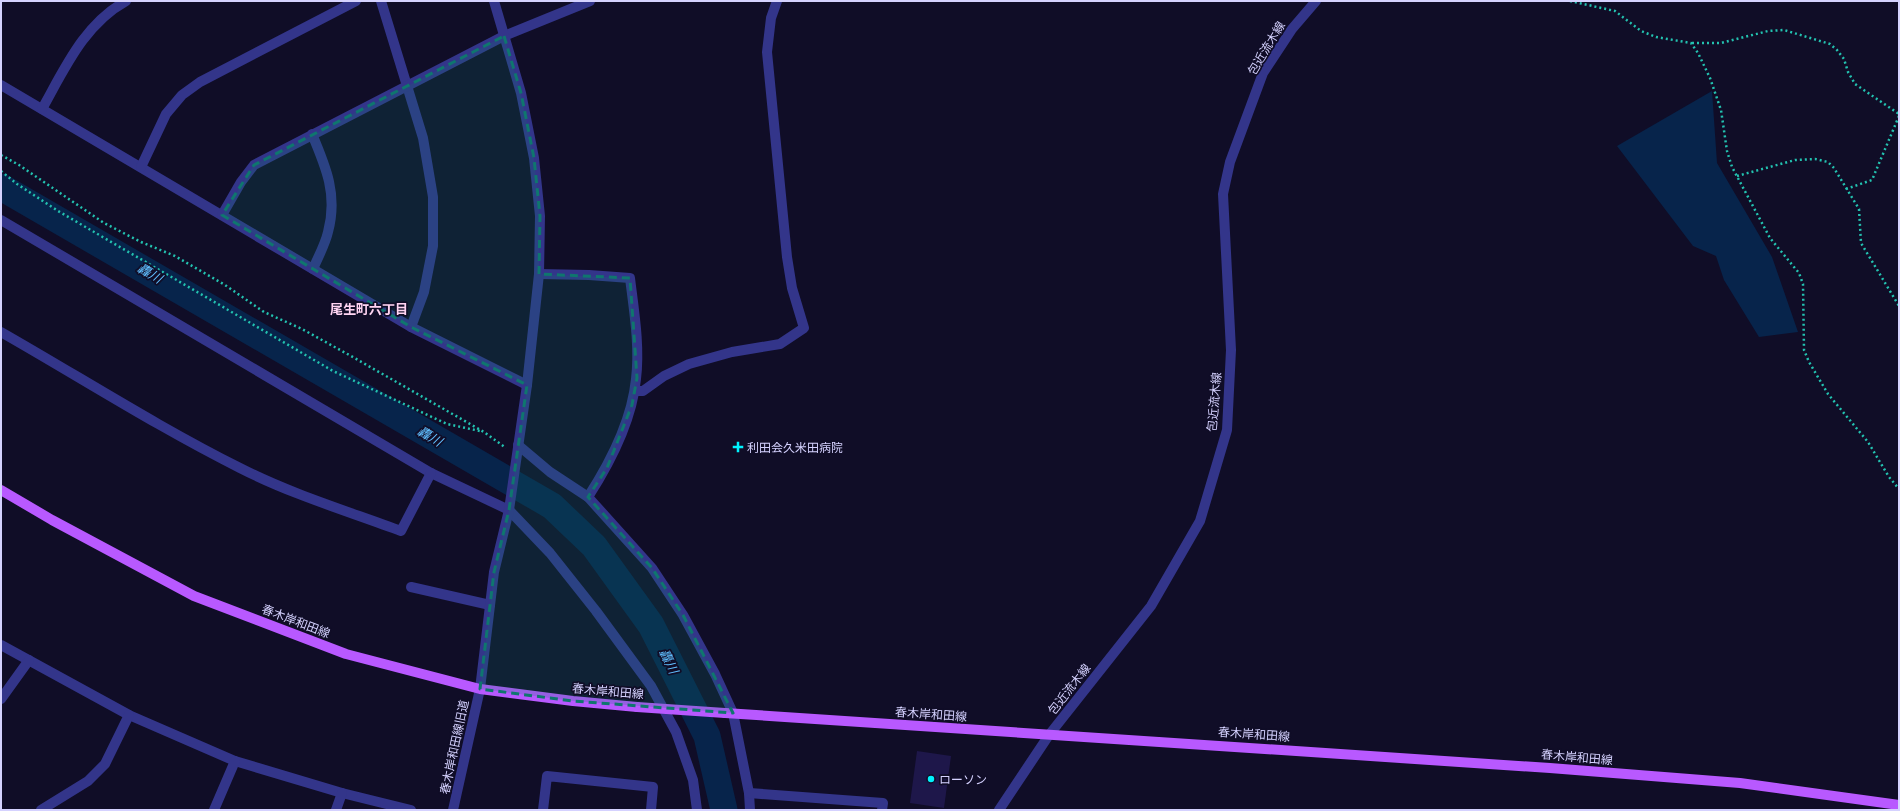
<svg xmlns="http://www.w3.org/2000/svg" width="1900" height="811" viewBox="0 0 1900 811" font-family="Lato,'Noto Sans JP',sans-serif">
<style>
.water{fill:#07244b}
.lines{fill:none;stroke-linecap:round;stroke-linejoin:round}
.river{stroke:#07244b;stroke-width:27}
.building{fill:#1e174a}
.path{stroke:#23c2b0;stroke-width:2.5;stroke-dasharray:2 3;stroke-linecap:butt}
.minor{stroke:#33358a;stroke-width:10}
.major{stroke:#b859ff;stroke-width:10}
.major-bridge{stroke:#b859ff;stroke-width:10}
.marked{fill:#0f766e;fill-opacity:0.2;stroke:#0f766e;stroke-width:3;stroke-dasharray:8 5;stroke-linejoin:round}
.poi-dot{fill:#00f2fd;stroke:#100d27;stroke-width:1.5}
.labels{text-anchor:middle;dominant-baseline:central;stroke-width:3.5;stroke-linejoin:round;paint-order:stroke}
.street-label{font-size:12px;fill:#d5d2ff;stroke:#100d27}
.poi-label{font-size:12px;fill:#d5d2ff;stroke:#100d27;text-anchor:start}
.water-label{font-size:13px;font-style:italic;fill:#60bfff;stroke:#100d27}
.neighbourhood-label{font-size:13px;font-weight:bold;fill:#ffd4f2;stroke:#100d27}
</style>
<rect width="100%" height="100%" fill="#100d27"/>
<polygon class="water" points="1712,91 1717,163 1772,257 1798,332 1759,337 1724,280 1716,256 1693,246 1617,146"/>
<g class="lines">
<polyline class="river" points="1,187 552,506 594,546 651,625 707,736 724,810"/>
</g>
<polygon class="building" points="917,751 951,756 944,808 910,803"/>
<g class="lines">
<g class="path">
<polyline points="1570,1 1615,11 1641,31 1656,37 1691,43 1698,53 1710,78 1721,110 1727,151 1732,167 1770,238 1799,273 1803,284 1804,350 1809,362 1828,394 1868,442 1889,477 1899,489"/>
<polyline points="1692,43 1721,43 1768,31 1784,30 1830,44 1837,50 1844,59 1848,72 1855,84 1899,114"/>
<polyline points="1,155 19,165 104,223 141,242 175,256 225,285 264,312 302,329 351,356 484,432 506,448"/>
<polyline points="1,171 17,184 58,211 333,371 447,424 480,431"/>
<polyline points="1737,176 1795,160 1815,159 1828,162 1834,168 1859,209 1861,243 1899,306"/>
<polyline points="1846,189 1872,180 1899,116"/>
</g>
<g class="minor">
<polyline points="381,1 423,138 433,197 433,246 424,292 411,327"/>
<polyline points="1,85 411,327 527,385"/>
<path d="M42,109C64,70 84,24 126,1"/>
<path d="M312,134C326,167 338,195 328,232C325,245 318,257 313,269"/>
<polyline points="141,167 166,114 182,95 200,82 356,1"/>
<polyline points="222,215 241,182 254,165 504,36 590,1"/>
<polyline points="1,220 431,473 509,510 550,553 596,611 651,686 676,732 693,780 697,810"/>
<path d="M539,274L589,275L630,278C634,311 640,346 636,379C632,420 610,463 588,497"/>
<path d="M1,332C80,377 158,427 240,468C291,494 347,511 401,531L431,473"/>
<polyline points="635,391 643,391 664,376 689,364 732,352 780,344 804,328 792,288 787,257 767,52 771,18 777,1"/>
<polyline points="518,445 550,472 588,497 652,568 683,615 715,674 733,713 749,793 750,810"/>
<polyline points="411,587 490,605"/>
<polyline points="1,645 129,715 235,761 342,793 411,810"/>
<polyline points="1,699 29,660"/>
<polyline points="749,793 883,803 882,810"/>
<polyline points="41,810 88,781 105,764 129,715"/>
<polyline points="214,810 235,761"/>
<polyline points="336,810 342,793"/>
<polyline points="453,810 480,689 494,572 509,510 527,385 539,274 540,216 534,158 521,93 494,1"/>
<polyline points="543,810 547,776 653,787 651,810"/>
<polyline points="999,810 1049,735 1151,606 1200,521 1227,430 1231,350 1223,194 1230,162 1263,73 1292,29 1316,1"/>
</g>
<g class="major">
<polyline points="1,490 52,520 194,596 346,654 480,689 573,701 637,707"/>
<polyline points="725,713 1550,768 1740,783 1899,805"/>
</g>
<polyline class="major-bridge" points="637,707 725,713"/>
</g>
<path class="marked" d="M504,36L521,93L534,158L540,216L539,274L630,278L637,378L632,405L607,468L588,497L652,568L683,615L733,713L573,701L480,689L494,572L509,510L527,385L411,327L222,215L254,165Z"/>
<g class="poi-dot">
<path d="M736 441h4v4h4v4h-4v4h-4v-4h-4v-4h4z"/>
<circle cx="931" cy="779" r="4"/>
</g>
<g class="labels">
<g class="street-label">
<text transform="translate(1266 48) rotate(-59)">包近流木線</text>
<text transform="translate(1214 402) rotate(-85)">包近流木線</text>
<text transform="translate(296 621) rotate(21)">春木岸和田線</text>
<text transform="translate(1069 689) rotate(-52)">包近流木線</text>
<text transform="translate(608 691) rotate(5)">春木岸和田線</text>
<text transform="translate(931 714) rotate(4)">春木岸和田線</text>
<text transform="translate(1254 734) rotate(4)">春木岸和田線</text>
<text transform="translate(454 747) rotate(-78)">春木岸和田線旧道</text>
<text transform="translate(1577 757) rotate(5)">春木岸和田線</text>
</g>
<g class="poi-label">
<text x="747" y="447">利田会久米田病院</text>
<text x="939" y="779">ローソン</text>
</g>
<g class="water-label">
<text transform="translate(150 273) rotate(30)">轟川</text>
<text transform="translate(430 436) rotate(30)">轟川</text>
<text transform="translate(669 661) rotate(63)">轟川</text>
</g>
<g class="neighbourhood-label">
<text x="369" y="309">尾生町六丁目</text>
</g>
</g>
<rect width="1900" height="811" fill="none" stroke="#d5d2ff" stroke-width="4"/>
</svg>
